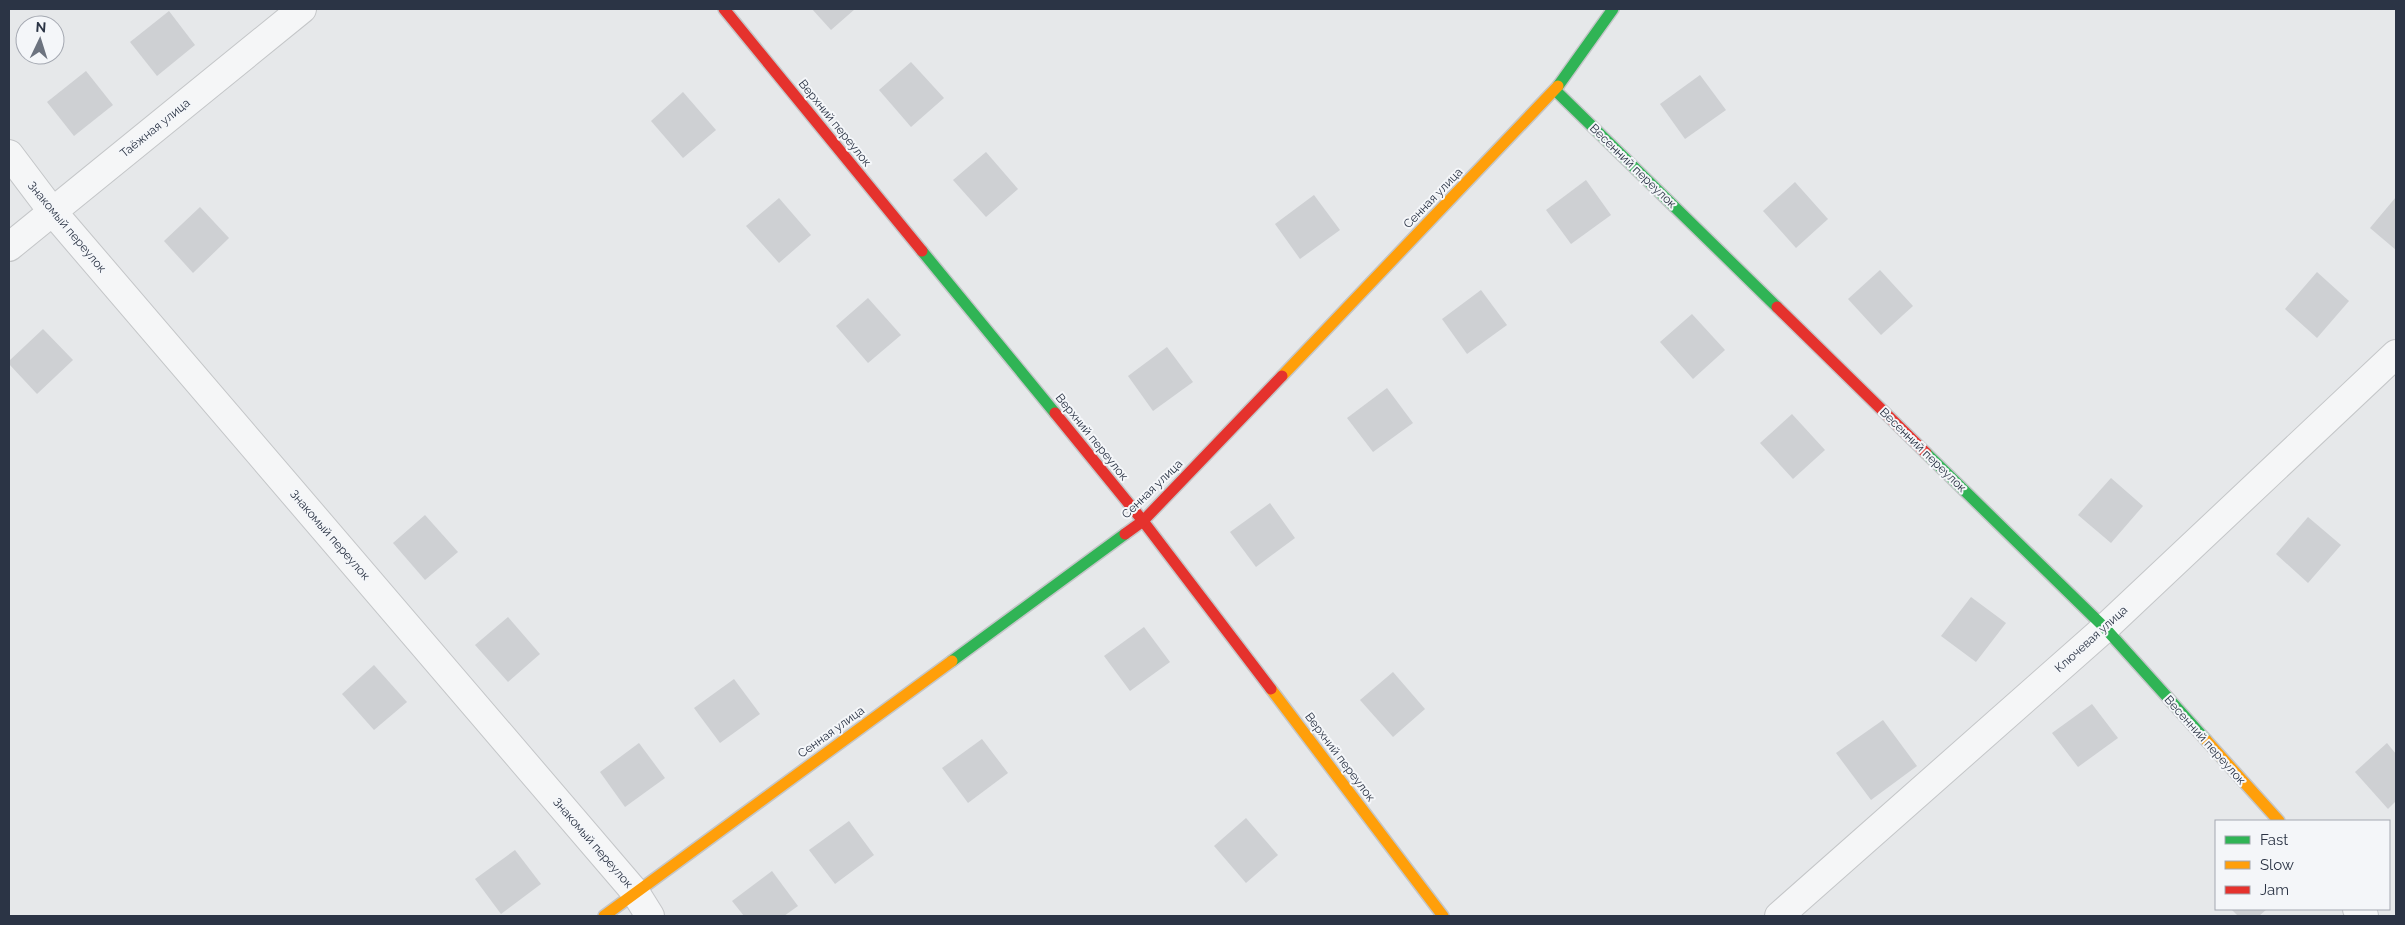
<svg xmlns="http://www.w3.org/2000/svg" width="2405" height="925" viewBox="0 0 2405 925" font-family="Raleway,sans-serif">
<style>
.building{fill:#ced0d3}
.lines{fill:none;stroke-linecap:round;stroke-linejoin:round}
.street-casing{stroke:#c4c6c8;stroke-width:30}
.fast-casing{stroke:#c4c6c8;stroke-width:14}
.slow-casing{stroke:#c4c6c8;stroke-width:14}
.jam-casing{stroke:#c4c6c8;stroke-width:14}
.street{stroke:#f5f6f7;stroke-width:28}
.fast{stroke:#30b455;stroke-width:11}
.slow{stroke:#ff9f0a;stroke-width:11}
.jam{stroke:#e5322d;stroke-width:11}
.labels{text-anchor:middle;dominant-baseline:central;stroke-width:4;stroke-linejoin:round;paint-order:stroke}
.street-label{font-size:12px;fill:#2b3445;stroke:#f4f6f9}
</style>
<rect width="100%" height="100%" fill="#e6e8ea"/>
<g class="building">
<polygon points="812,9 855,9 831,30"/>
<polygon points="169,11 195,45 157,76 130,42"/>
<polygon points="911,62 944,98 911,127 879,90"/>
<polygon points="86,71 113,105 74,136 47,102"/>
<polygon points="1700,75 1726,110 1685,139 1660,104"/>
<polygon points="683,92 716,130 683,158 651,121"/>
<polygon points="986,152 1018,189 986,217 953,180"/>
<polygon points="1586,180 1611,215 1571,244 1546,210"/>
<polygon points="1795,182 1828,219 1796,248 1763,211"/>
<polygon points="1314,195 1340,230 1300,259 1275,224"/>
<polygon points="2396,197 2396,250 2370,228"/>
<polygon points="779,198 811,235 779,263 746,226"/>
<polygon points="200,207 229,238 193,273 164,241"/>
<polygon points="1880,270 1913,306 1881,335 1848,299"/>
<polygon points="2317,272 2349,301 2317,338 2285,309"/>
<polygon points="1481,290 1507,325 1467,354 1442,319"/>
<polygon points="868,298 901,335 868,363 836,326"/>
<polygon points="1692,314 1725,350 1693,379 1660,342"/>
<polygon points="43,329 73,360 37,394 9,364 9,361"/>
<polygon points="1167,347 1193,382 1153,411 1128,376"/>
<polygon points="1387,388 1413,423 1373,452 1347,418"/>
<polygon points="1792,414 1825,450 1793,479 1760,443"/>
<polygon points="2111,478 2143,506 2111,543 2078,515"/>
<polygon points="1270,503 1295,538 1256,567 1230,532"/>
<polygon points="425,515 458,552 425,580 393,543"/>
<polygon points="2308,517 2341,545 2308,583 2276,554"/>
<polygon points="1971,597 2006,623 1976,662 1941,636"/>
<polygon points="508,617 540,654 508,682 475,645"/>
<polygon points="1144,627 1170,662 1130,691 1104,656"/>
<polygon points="374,665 407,702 374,730 342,694"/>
<polygon points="1393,672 1425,709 1393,737 1360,700"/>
<polygon points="734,679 760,714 720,743 694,708"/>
<polygon points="2092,704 2118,738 2078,767 2052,733"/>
<polygon points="1883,720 1917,766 1871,800 1836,753"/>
<polygon points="982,739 1008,773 968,803 942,768"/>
<polygon points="639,743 665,778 625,807 600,772"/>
<polygon points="2387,743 2396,754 2396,801 2388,809 2355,772"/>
<polygon points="1246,818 1278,855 1246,883 1214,846"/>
<polygon points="849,821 874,855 835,884 809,850"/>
<polygon points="515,850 541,884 501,914 475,879"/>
<polygon points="772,871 798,906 784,916 744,916 732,901"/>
<polygon points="2231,909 2267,909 2259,916 2238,916"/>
</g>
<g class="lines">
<defs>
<g id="street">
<polyline points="9,154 52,211 635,892 650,916"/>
<polyline points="9,247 302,9"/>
<polyline points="2357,909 2364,916"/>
<polyline points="1779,916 2105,628 2396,354"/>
</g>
<g id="fast">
<polyline points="1558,86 1613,9"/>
<polyline points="1555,90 1777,307"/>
<polyline points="922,251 1055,413"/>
<polyline points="1926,453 2105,628 2206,740"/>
<polyline points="952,661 1125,534"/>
</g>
<g id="slow">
<polyline points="1282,376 1558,86"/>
<polyline points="1271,689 1443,916"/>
<polyline points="2206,740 2279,821"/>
<polyline points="604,916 952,661"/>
</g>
<g id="jam">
<polyline points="724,9 922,251"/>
<polyline points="1777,307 1926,453"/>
<polyline points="1055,413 1143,521 1271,689"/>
<polyline points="1125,534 1143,521 1282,376"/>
</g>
</defs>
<use href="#street" class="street-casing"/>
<use href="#fast" class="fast-casing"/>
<use href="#slow" class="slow-casing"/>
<use href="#jam" class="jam-casing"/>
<use href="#street" class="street"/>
<use href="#fast" class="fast"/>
<use href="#slow" class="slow"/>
<use href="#jam" class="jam"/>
</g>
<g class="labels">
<g class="street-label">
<text transform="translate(835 123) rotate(51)">Верхний переулок</text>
<text transform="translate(155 128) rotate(-39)">Таёжная улица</text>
<text transform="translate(1633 166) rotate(44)">Весенний переулок</text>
<text transform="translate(1433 198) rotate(-46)">Сенная улица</text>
<text transform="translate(67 227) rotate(50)">Знакомый переулок</text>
<text transform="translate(1092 437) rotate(51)">Верхний переулок</text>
<text transform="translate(1923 450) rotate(44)">Весенний переулок</text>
<text transform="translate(1152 489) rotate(-44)">Сенная улица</text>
<text transform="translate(330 535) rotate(49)">Знакомый переулок</text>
<text transform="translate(2091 639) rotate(-42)">Ключевая улица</text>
<text transform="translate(831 732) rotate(-36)">Сенная улица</text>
<text transform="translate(2205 740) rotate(48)">Весенний переулок</text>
<text transform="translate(1340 757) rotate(53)">Верхний переулок</text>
<text transform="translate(593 843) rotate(49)">Знакомый переулок</text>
</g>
</g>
<rect width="2405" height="925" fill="none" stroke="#2b3445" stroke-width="20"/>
<rect x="2215" y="820" width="175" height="90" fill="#f4f6f9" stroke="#a4a8b1"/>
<rect x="2225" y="836" width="25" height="8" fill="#30b455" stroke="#a4a8b1"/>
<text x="2260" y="845" font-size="15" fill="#2b3445">Fast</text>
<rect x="2225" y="861" width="25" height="8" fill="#ff9f0a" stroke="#a4a8b1"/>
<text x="2260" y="870" font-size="15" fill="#2b3445">Slow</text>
<rect x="2225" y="886" width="25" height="8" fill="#e5322d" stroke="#a4a8b1"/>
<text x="2260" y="895" font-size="15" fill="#2b3445">Jam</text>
<g transform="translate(40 40) rotate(4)"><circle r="24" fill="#f4f6f9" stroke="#a4a8b1"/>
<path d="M0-4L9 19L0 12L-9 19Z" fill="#6c737f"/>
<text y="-8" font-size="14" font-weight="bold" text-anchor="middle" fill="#2b3445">N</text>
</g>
</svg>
